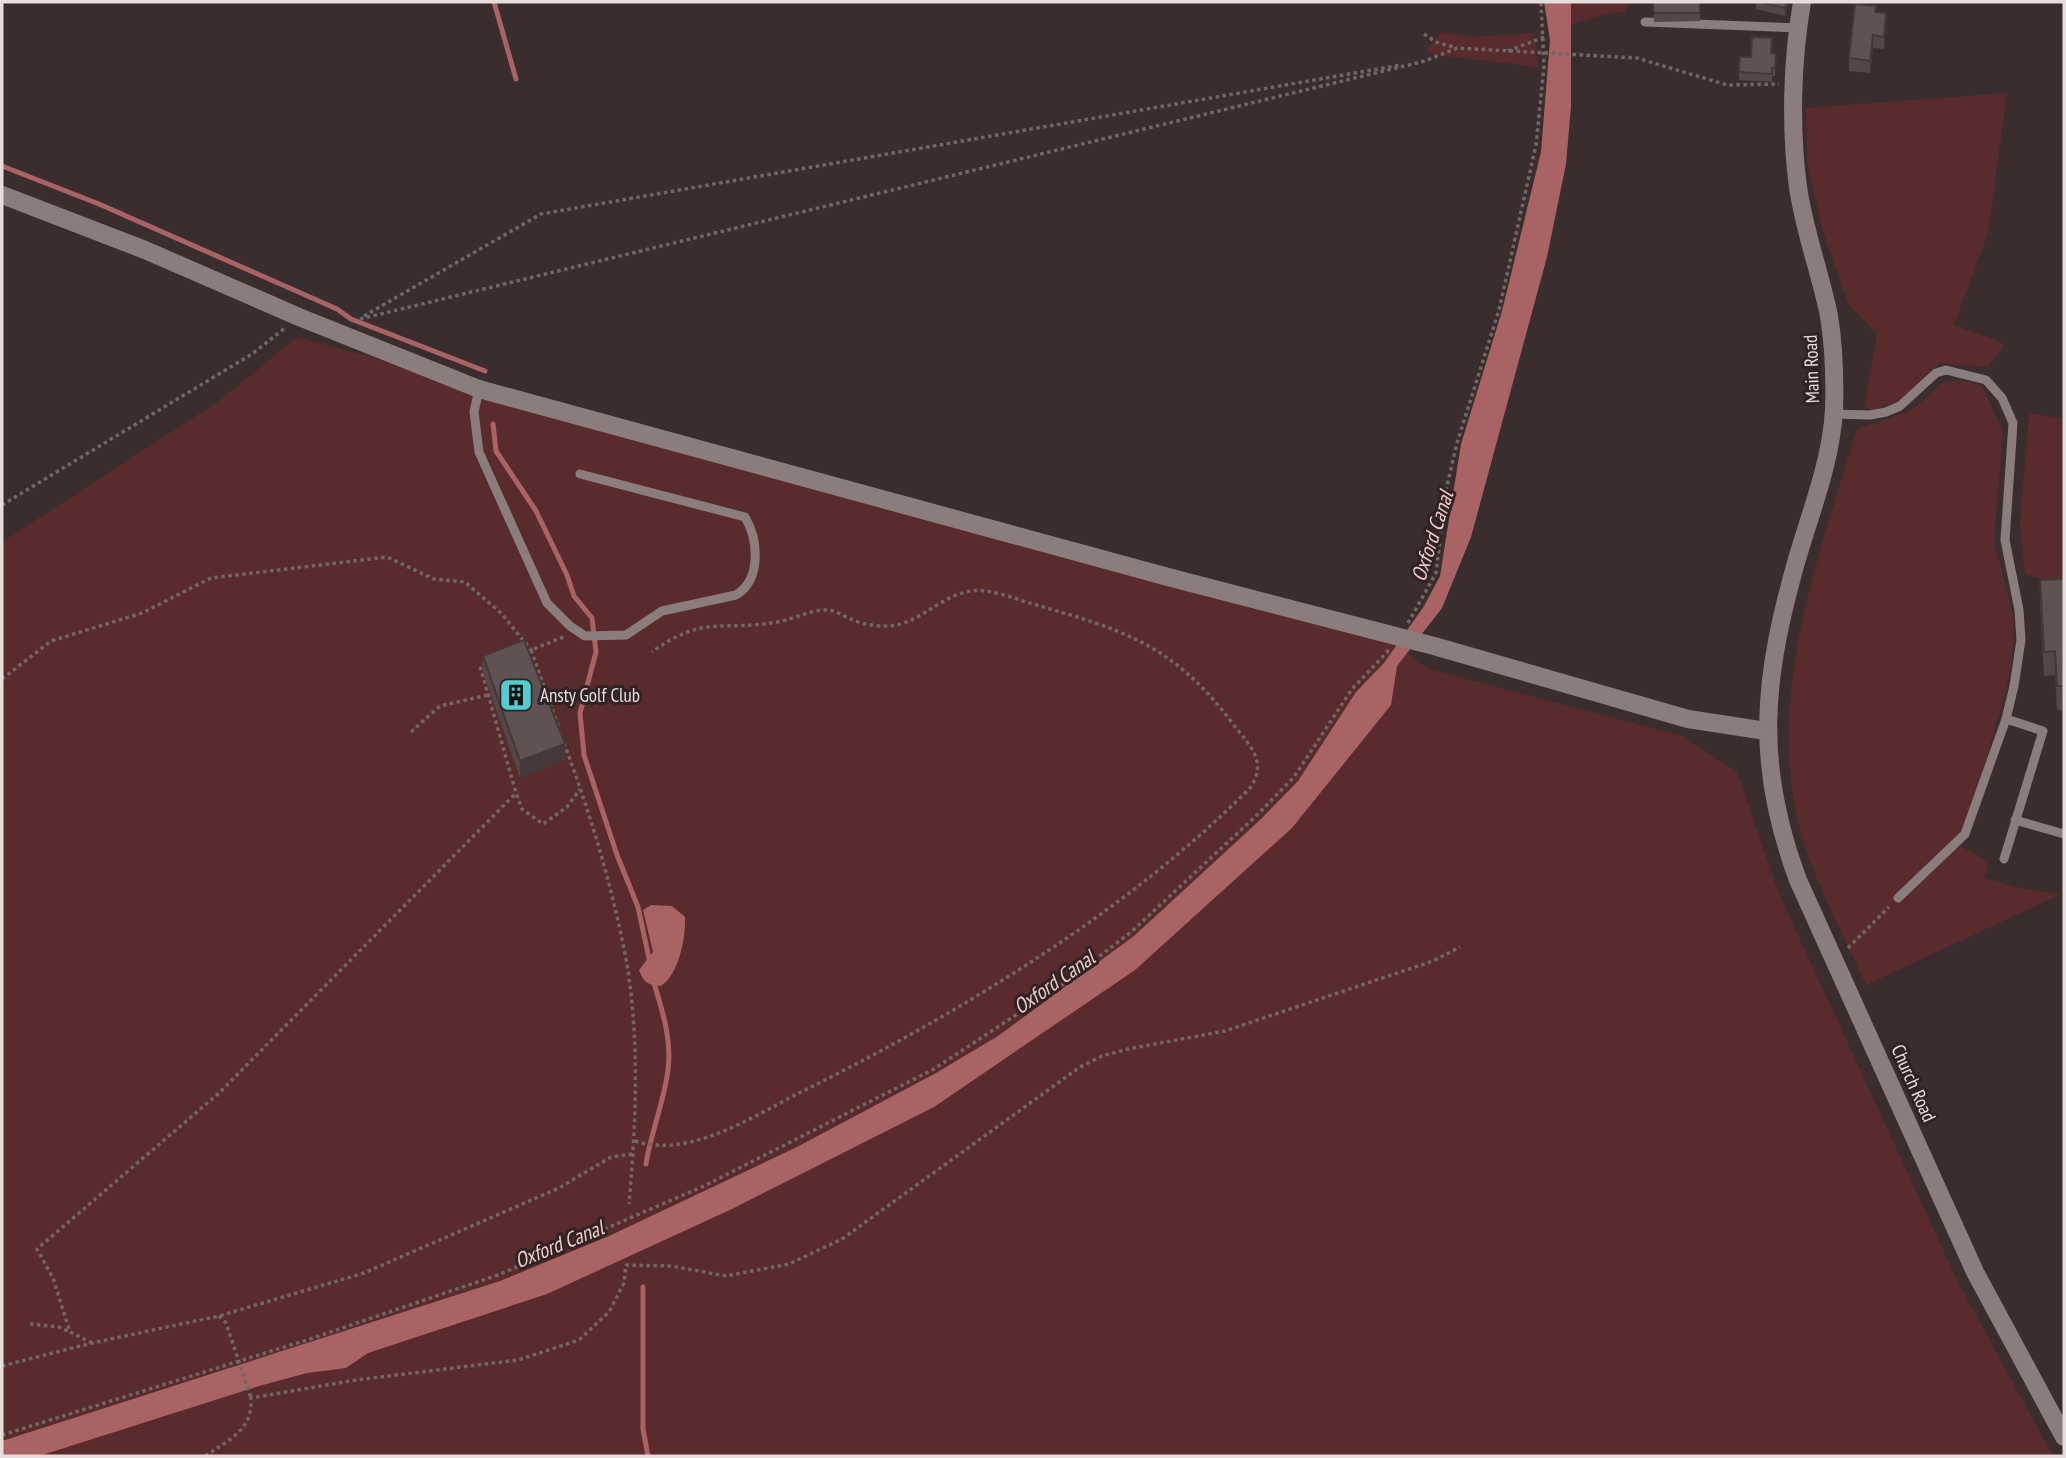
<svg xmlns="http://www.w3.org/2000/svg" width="2066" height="1458" viewBox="0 0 2066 1458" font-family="'PT Sans Narrow',sans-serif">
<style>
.green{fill:#5a2b2d}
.water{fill:#aa6365}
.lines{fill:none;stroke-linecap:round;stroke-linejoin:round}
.stream{stroke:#aa6365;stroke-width:5}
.path{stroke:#726767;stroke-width:3.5;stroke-dasharray:3.5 3.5;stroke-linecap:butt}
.lane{stroke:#8c7d7d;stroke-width:9}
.secondary{stroke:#8c7d7d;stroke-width:18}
.wall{fill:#534747}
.shaded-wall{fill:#433939}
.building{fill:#605252;stroke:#433939;stroke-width:2}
.labels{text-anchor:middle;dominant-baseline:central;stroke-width:6;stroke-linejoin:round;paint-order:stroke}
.street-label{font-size:19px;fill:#e6dddd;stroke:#2f2323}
.poi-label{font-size:19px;fill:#e6dddd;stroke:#2f2323;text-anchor:start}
.water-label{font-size:21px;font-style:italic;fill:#f5caca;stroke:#2f2323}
</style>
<rect width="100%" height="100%" fill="#3a2d2d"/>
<g class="green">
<polygon points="1571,2 1629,2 1625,12 1605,14 1570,25"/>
<polygon points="1441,32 1471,37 1534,33 1538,67 1436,55 1426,51"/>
<polygon points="2007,93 1988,233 1954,325 2005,344 1988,367 1939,363 1900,400 1872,410 1864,407 1877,334 1849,305 1823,232 1807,162 1806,108"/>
<polygon points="297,337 1375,630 1429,669 1682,736 1737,772 1779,894 1958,1282 2053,1456 2,1456 2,542 219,401"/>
<path d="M1961,380L1982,386L2003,431L1994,542L2013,613L2014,642L2007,688L1967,823L1957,844L1988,862L1984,878L2015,887L2061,894L1866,985C1841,927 1805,867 1794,803C1773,676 1821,548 1857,429L1911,411L1944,382Z"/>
<polygon points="2029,413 2061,418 2064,430 2064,585 2025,574 2020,522"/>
</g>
<g class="water">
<polygon points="1544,2 1571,2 1571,106 1566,164 1547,257 1471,537 1442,608 1397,666 1391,705 1292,828 1135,970 934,1107 732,1209 547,1294 368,1353 346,1368 307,1373 259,1386 39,1456 2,1456 2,1441 500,1281 609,1236 795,1148 936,1073 998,1036 1134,936 1260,820 1298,781 1356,692 1384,663 1424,606 1440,576 1461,444 1502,311 1541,152 1550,40"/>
<path d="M651,905L672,906L685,917C686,937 679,974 661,986C648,985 644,983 639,970L653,952L643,910Z"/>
</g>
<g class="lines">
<g class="stream">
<polyline points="494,2 516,79"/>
<polyline points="2,166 99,204 337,309 351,319 485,371"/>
<polyline points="493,424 496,451 536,511 567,575 574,596 592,618 596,652 580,713 584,755 617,855 638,907 650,963"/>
<path d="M646,1164C651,1132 664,1102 668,1070C672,1040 662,1009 653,980"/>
<polyline points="643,1287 643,1429 648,1456"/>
</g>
<g class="path">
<polyline points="1424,34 1436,42 1457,48"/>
<polyline points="1508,51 1544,37"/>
<polyline points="364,316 541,214 1401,65"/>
<polyline points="360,319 1425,61 1457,48 1637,58 1727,85 1779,84"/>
<polyline points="2,505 252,354 285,328"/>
<polyline points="1408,623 1436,573 1446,490 1457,443 1499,310 1536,145 1544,67 1541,2"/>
<polyline points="486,664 480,666 516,793 522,809 543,824 567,807 580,789"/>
<polyline points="2,679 51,641 142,613 211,578 387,557 434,579 465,582 501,613 531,650 527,651"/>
<polyline points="558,726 531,650 566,636"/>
<polyline points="411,732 440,706 488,695"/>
<path d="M564,743C590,813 612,885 626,959C640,1039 636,1123 629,1204"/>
<polyline points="1848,948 1889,907"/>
<path d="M635,1141C689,1159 752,1117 799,1093C955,1016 1127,912 1250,788C1268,761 1250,746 1233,724C1174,645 1124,630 1033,604C1015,599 990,588 971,591C938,596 918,627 884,626C875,626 862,624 853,620C845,617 837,611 829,610C811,609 795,619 777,622C721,632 704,614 652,652"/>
<polyline points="219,1316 226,1323 251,1398"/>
<polyline points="30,1324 59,1327 70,1332"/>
<polyline points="92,1343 70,1332 53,1278 37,1249 219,1093 516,793"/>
<polyline points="2,1366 92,1343 219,1316 364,1273 559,1188 611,1157 632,1154"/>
<polyline points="2,1435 310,1339 498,1275 704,1186 934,1069 1063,984 1131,932 1256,816 1294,777 1352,689 1389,650"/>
<path d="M205,1456C229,1440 253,1430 251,1398L356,1380L518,1360L579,1340L609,1312L624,1283L626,1265L671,1266L726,1276L789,1264L842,1239L1080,1067L1102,1056L1128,1049L1225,1031L1433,961L1460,947"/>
</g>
<g class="lane">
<polyline points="1645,22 1799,28"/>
<path d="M479,389L474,412L479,452L547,603L570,626L585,636L626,635L662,611L736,595C761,580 759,541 745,517L580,474"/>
<polyline points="1833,414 1870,415 1886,412 1900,406 1936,373 1946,370 1986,380 2002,398 2013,423 2005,540 2019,610 2021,640 2014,686 2006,719 1965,834 1898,898"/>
<polyline points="2015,820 2064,834"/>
<polyline points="2004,859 2043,731 2006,719"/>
</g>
<g class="secondary">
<path d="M1802,2C1792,60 1790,128 1798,187C1804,230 1820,272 1829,316C1834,347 1835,379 1834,410C1831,462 1811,511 1797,559C1763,679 1754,762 1798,880L1975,1272L2064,1437"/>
<polyline points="2,195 145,250 299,317 479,389 1168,577 1434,646 1688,719 1766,731"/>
</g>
</g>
<g class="wall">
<polygon points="1653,2 1700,2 1700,21 1654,22"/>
<polygon points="1756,2 1790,2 1785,16 1756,9"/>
<polygon points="1876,12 1886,25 1884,49 1873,48 1870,73 1849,71 1849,58"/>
<polygon points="1772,53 1776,54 1775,76 1772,76 1772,82 1739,80 1740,57 1751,57"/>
<polygon points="2064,579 2064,710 2057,710 2055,675 2044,676 2040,604 2040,580"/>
<polygon points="483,656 565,760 520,778 483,673"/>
</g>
<g class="shaded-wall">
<polygon points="1787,2 1790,2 1785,16 1785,8"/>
<polygon points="1886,13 1886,25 1884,49 1884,37"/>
<polygon points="1873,35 1873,48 1870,73 1870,61"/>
<polygon points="565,744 565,760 520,778 520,761"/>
</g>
<g class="building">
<polygon points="1653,2 1700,2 1700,13 1654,13"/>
<polygon points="1760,2 1787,2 1785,8"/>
<polygon points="1855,4 1876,6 1875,12 1886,13 1884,37 1873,35 1870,61 1849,58"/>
<polygon points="1752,37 1772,38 1771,53 1776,54 1775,68 1772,68 1772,74 1739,72 1740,57 1751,57"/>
<polygon points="2064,579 2064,686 2057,686 2055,651 2044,652 2040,580"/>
<polygon points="524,640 565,744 520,761 483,656"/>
</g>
<defs>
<symbol id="building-square" viewBox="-11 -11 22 22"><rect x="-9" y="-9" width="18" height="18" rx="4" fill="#52ccd1" stroke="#2f2323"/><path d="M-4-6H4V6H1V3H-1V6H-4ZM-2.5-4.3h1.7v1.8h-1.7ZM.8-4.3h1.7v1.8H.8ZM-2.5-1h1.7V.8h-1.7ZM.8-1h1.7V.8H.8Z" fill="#111"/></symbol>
</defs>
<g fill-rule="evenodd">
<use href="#building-square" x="497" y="676" width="38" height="38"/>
</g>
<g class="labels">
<g class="street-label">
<text transform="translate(1811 369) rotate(-92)">Main Road</text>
<text transform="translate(1914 1083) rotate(66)">Church Road</text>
</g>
<g class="poi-label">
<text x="540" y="695">Ansty Golf Club</text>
</g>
<g class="water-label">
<text transform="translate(1432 536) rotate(-72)">Oxford Canal</text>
<text transform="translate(1054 982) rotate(-35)">Oxford Canal</text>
<text transform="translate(559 1244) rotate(-22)">Oxford Canal</text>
</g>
</g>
<rect width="2066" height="1458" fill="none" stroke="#e6dddd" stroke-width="7"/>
</svg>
